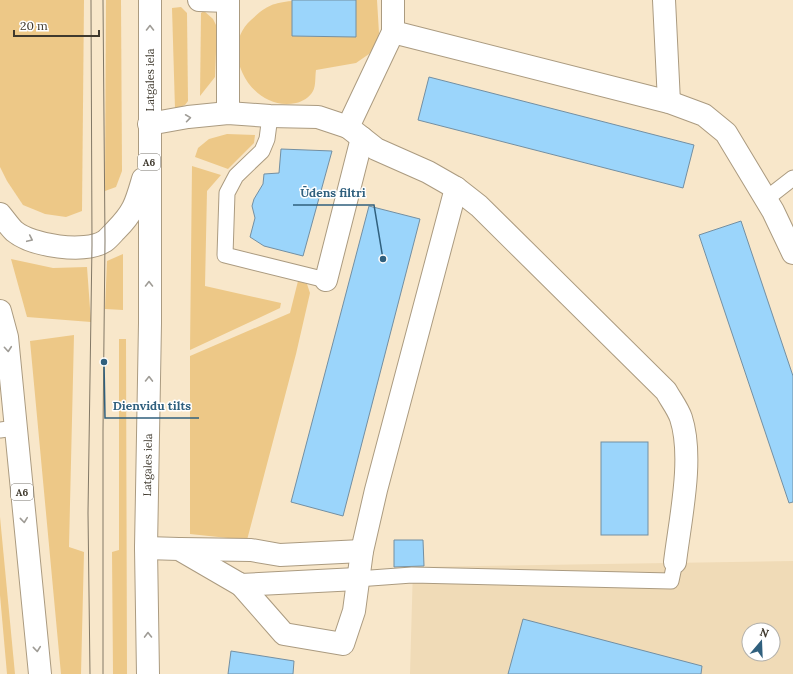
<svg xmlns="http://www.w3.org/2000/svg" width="793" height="674" viewBox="0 0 793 674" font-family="Lora,serif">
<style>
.built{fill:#f0dbb7;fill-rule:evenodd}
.green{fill:#edc887}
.building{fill:#9bd5fb;stroke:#738fa2}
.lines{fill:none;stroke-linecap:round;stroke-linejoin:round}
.lane-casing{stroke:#ab9b80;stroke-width:17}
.street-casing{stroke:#ab9b80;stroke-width:24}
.highway-casing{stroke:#ab9b80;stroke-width:24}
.lane{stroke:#fff;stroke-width:15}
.street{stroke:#fff;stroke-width:22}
.highway{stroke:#fff;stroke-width:22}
.tram{stroke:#827866;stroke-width:1}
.oneway{stroke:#9f9c96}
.labels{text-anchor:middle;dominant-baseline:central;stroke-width:3;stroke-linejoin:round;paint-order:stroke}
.shield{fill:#fff;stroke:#79746c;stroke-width:1}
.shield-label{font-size:10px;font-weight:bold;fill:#3f392d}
.street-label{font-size:11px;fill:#3f392d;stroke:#fff}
.leader{fill:none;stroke:#30607e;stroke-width:1.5}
.callout-dot{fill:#30607e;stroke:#fff;stroke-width:1.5}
.callout-label{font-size:12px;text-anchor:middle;font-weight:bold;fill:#30607e;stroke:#fff;stroke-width:3;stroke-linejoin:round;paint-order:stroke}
</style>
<rect width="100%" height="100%" fill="#f8e7ca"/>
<path class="built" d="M793,561V674H410L413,567ZM749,630H773V654H749Z"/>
<g class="green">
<polygon points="0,0 84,0 82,211 66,217 45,214 23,205 7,181 0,167"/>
<polygon points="106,0 121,0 122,171 116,187 105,191"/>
<path d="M356,0H377L379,33L377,45L369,54L356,63L316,70C315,76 316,86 313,91C310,97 302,102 296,103C252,113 217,50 251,20C266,6 272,3 292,1V36L355,37Z"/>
<polygon points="181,7 187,13 188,101 185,105 175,109 172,8"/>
<polygon points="204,11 213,19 217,27 215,77 200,96 201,13"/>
<polygon points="227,134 255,135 254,143 228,169 195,157 198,148 209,139"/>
<polygon points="192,166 221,175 207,191 205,286 281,303 280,308 190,350"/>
<polygon points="123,254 123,310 105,309 107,261"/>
<polygon points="11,259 53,268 87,267 91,322 27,317"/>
<polygon points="298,281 307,284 310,293 296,354 247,540 190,534 190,356 290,313"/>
<polygon points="74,335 69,547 84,552 81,674 61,674 30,341"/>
<polygon points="119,339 126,339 127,674 113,674 112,552 119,550"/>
<polygon points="0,517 15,674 7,674 0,595"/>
</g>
<g class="building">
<polygon points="292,0 356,0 356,37 292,36"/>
<polygon points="429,77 694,145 683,188 418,120"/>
<polygon points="281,149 332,151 303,256 264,246 250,237 255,218 252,206 254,199 263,184 264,174 279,173"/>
<polygon points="369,206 420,219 343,516 291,502"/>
<polygon points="741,221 793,376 793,502 789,503 699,235"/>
<rect x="601" y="442" width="47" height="93"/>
<polygon points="394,540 423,540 424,566 394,567"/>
<polygon points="523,619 702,666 701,674 508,674"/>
<polygon points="231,651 294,661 293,674 228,674"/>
</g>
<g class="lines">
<defs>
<g id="lane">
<polyline points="270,116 267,139 262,151 236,176 227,193 225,255 326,280"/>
<polyline points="766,199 793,178"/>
<polyline points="0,430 15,428"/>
<polyline points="357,579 412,575 671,581 675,562"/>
</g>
<g id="street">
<polyline points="199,0 228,1"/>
<polyline points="393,0 393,32"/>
<polyline points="664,0 669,102"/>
<polyline points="228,113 228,0"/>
<polyline points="149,124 188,117 228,113 270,116 318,117 348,127 393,32 669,102 704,115 726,133 773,211 793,253"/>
<path d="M348,127L376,149L428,172L456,188L479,206L666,391C671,400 678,409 681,418C694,458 680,520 675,562"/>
<polyline points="326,280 362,138"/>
<polyline points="146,548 179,549 241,585 357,579"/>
<polyline points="180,549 251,550 280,555 362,551"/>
<polyline points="241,585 284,634 343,644 354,611 362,551 376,490 456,188"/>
</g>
<g id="highway">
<path d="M0,214C5,220 9,226 14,231C32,246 85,254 105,241C109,238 113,233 116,230C134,212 136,203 143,179"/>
<polyline points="0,311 7,337 40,674"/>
<path id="s1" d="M148,674L146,548L150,323V0"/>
</g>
</defs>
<use href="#lane" class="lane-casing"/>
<use href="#street" class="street-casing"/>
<use href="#highway" class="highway-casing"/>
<use href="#lane" class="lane"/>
<use href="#street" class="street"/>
<use href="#highway" class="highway"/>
<g class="tram">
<polyline points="90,674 88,513 92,245 91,0"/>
<polyline points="103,674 103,431 105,241 103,0"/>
</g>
</g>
<defs><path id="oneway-chevron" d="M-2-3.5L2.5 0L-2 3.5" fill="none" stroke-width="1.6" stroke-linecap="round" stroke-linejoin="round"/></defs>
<g class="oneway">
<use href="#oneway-chevron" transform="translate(150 28) rotate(-90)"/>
<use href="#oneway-chevron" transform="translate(188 118) rotate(-8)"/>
<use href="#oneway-chevron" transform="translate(30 239) rotate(25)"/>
<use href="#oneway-chevron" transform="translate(149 284) rotate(-90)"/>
<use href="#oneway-chevron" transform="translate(8 349) rotate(85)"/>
<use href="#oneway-chevron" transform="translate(149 379) rotate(-89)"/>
<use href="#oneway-chevron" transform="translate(24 520) rotate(84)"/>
<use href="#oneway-chevron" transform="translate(148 635) rotate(-91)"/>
<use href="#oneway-chevron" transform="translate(37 649) rotate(84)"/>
</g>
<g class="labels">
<g class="shield">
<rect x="138" y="154" width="22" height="16" rx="3"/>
<rect x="11" y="484" width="22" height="16" rx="3"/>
</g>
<g class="shield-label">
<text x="149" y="162">A6</text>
<text x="22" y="492">A6</text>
</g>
<g class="street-label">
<text transform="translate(150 80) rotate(-90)">Latgales iela</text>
<text stroke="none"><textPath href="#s1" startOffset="209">Latgales iela</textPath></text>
</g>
</g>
<path class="leader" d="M383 259L374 205H293M104 362L105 418H199"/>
<g class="callout-dot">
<circle cx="383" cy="259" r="4"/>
<circle cx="104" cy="362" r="4"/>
</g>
<g class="callout-label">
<text x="333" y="197">Ūdens filtri</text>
<text x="152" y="410">Dienvidu tilts</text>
</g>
<g transform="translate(761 642) rotate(19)"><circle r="19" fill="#ffffff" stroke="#b2b0ab"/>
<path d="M0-3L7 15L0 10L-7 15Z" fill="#30607e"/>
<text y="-6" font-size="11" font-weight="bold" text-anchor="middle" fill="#3f392d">N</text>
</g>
<path d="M14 30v6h85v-6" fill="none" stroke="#3f392d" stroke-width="2"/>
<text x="20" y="30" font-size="12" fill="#3f392d" stroke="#ffffff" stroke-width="3" paint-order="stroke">20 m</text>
</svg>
